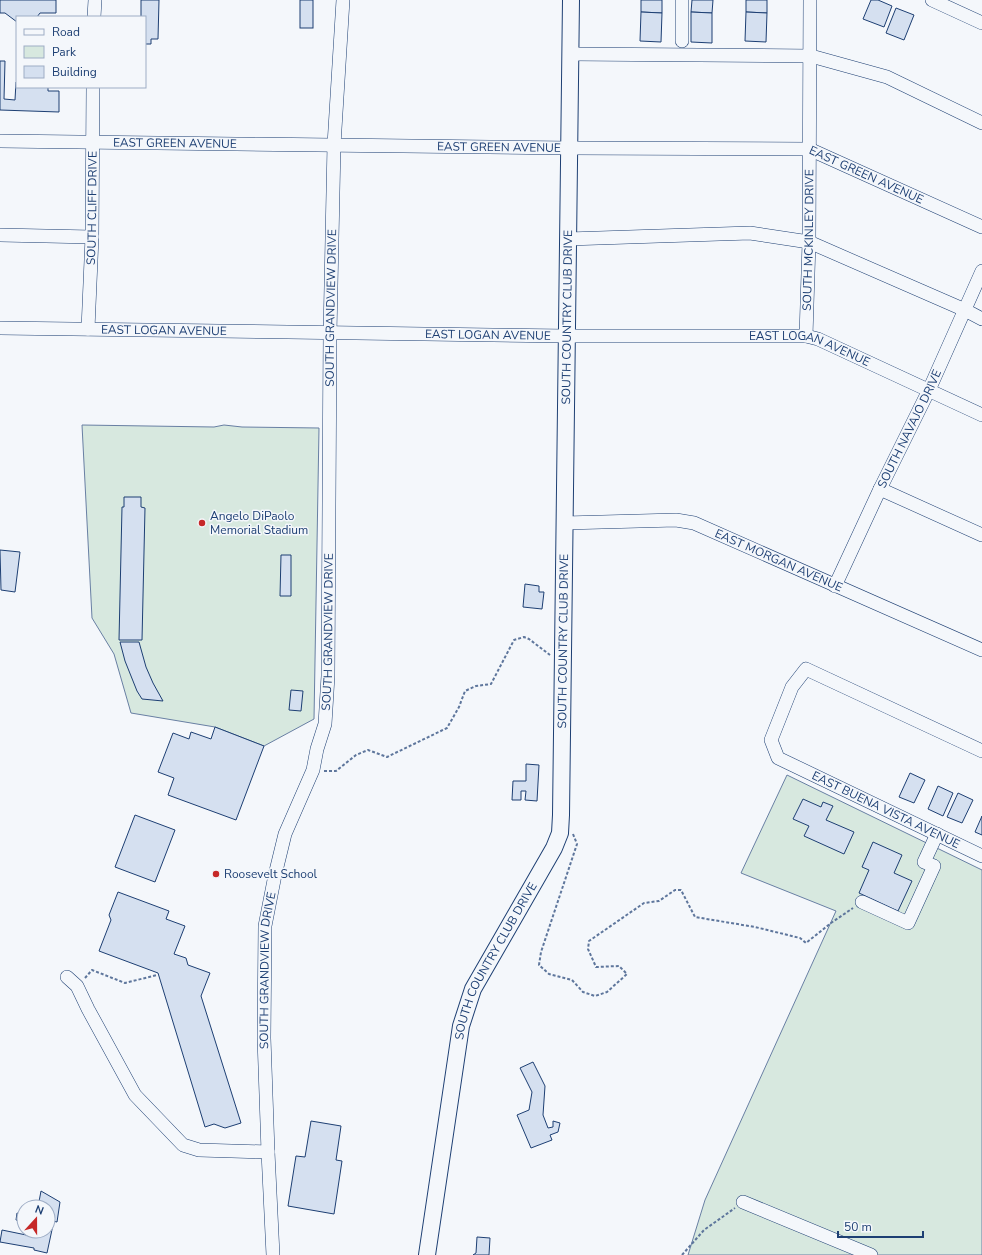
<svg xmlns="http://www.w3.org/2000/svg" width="982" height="1255" viewBox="0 0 982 1255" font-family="'Nunito Sans',sans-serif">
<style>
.green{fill:#d7e8df;stroke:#687fa3}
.building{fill:#d5e0f0;stroke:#1d3f73}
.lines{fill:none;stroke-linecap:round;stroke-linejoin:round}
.minor-casing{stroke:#1d3f73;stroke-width:14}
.major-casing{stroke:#1d3f73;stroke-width:18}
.path{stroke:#5e769c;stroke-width:2;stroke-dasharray:3 2;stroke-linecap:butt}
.minor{stroke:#f4f7fb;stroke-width:13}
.major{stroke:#f4f7fb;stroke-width:16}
.poi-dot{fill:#c62828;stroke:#f4f7fb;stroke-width:1.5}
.labels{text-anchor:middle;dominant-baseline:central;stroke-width:3;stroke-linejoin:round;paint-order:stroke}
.street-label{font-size:12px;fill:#1d3f73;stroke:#f4f7fb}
.poi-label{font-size:12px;fill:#1d3f73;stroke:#f4f7fb;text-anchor:start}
</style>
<rect width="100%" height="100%" fill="#f4f7fb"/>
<g class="green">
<polygon points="82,425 214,427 224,425 242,427 319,428 314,719 264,746 215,727 131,713 114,654 92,618"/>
<polygon points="787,775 982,870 982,1255 688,1255 705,1200 836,911 741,873"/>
</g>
<g class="building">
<polygon points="0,0 56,0 56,13 40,13 37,17 17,17 17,22 5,13 0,13"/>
<polygon points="141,0 159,0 158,39 151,39 151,44 145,44 145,17 141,17"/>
<rect x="300" y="0" width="13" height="28"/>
<polygon points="641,0 662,0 662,13 641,12"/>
<polygon points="692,0 713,0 712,13 691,12"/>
<polygon points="746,0 767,0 767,13 746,12"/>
<polygon points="871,0 878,0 892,6 884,27 863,19"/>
<polygon points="896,8 914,15 904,40 886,33"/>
<polygon points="641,12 662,13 661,42 640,41"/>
<polygon points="691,12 712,13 712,43 691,42"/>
<polygon points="746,12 767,13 766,42 745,41"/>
<polygon points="0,61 5,61 4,99 15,100 16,82 17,82 17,87 48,87 48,91 59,91 59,112 0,110"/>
<polygon points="124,497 141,497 141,507 145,508 142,640 119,640 122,507 124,507"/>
<polygon points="0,550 20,552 15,592 1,590"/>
<polygon points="281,555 291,555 291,596 280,596"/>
<polygon points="525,584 539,586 539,592 544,592 542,609 523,607"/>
<polygon points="120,642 139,642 146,667 153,683 163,701 142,699 137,691 125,661"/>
<polygon points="291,690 303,691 301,711 289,710"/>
<polygon points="215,727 264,746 236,820 168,795 174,778 158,772 173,733 189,739 191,732 211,739"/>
<polygon points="526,764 539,765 537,801 525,800 526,791 521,791 521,800 512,800 513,781 526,781"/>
<polygon points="910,773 925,780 914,803 899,797"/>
<polygon points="938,786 953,793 943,816 928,809"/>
<polygon points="958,793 973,800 962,823 947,817"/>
<polygon points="803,799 821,807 823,802 833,806 826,820 854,832 844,854 804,836 809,826 793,819"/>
<polygon points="135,815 175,830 155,882 115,867"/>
<polygon points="982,816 982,835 975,832"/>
<polygon points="873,842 902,855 894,873 912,881 898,911 859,893 869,870 862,867"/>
<polygon points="118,892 169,911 166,919 185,926 174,954 186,958 188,965 210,973 201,996 241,1123 225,1128 214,1124 205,1127 158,973 99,951 111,920 109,915"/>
<polygon points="533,1062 545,1086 543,1115 548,1128 553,1127 553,1121 560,1123 558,1132 550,1135 552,1140 531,1148 517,1115 529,1110 532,1092 520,1068"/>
<polygon points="311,1121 341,1126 336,1160 342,1161 334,1214 288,1206 296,1156 305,1157"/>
<polygon points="41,1191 60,1202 57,1222 48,1220 48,1207 38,1207"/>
<polygon points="17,1213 24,1215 24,1221 16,1220"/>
<polygon points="48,1224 53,1225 47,1253 34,1250 34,1248 0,1242 2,1230 36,1237 37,1231 48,1231"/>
<polygon points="477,1237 490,1238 489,1255 473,1255 476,1253"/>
</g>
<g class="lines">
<defs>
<g id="minor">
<polyline points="932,0 982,23"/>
<polyline points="94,17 95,0"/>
<polyline points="682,41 682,0"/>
<polyline points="570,54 811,56 887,77 982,123"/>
<path id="s1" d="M0,141L569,148L809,149L982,227"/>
<polyline points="0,235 92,237"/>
<polyline points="568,239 750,233 809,242 965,310 982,319"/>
<path id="s2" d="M0,328L567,336H806L818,339L982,415"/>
<path id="s3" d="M88,329L92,237L93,87"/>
<path id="s4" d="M806,336L809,242L810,0"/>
<polyline points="880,489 982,535"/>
<path id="s5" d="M565,523L676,520L694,523L982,650"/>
<path id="s6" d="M835,586L880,489L929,390L982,271"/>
<path id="s7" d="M982,751L806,669L792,687L771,740L778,758L982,856"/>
<polyline points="862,902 908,923 934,866 924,862 937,834"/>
<polyline points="67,977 77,986 88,1009 135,1095 183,1145 199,1150 268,1152"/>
<polyline points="743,1202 871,1255"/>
<path id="s8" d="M273,1255L268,1152L264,1038L265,926L275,875L285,834L313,770L317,749L325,724L328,676L330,333L334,145L343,0"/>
</g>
<g id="major">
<path id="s9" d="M427,1255L461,1026L473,989L554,848L560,833L561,815L571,0"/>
</g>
</defs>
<use href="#minor" class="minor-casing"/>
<use href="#major" class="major-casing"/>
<g class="path">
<polyline points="324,771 336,771 356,755 368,750 387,757 447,728 459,707 465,691 476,686 491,684 514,640 524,637 529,639 550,655"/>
<polyline points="573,834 577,844 541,952 539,965 549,974 572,980 583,992 595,996 607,992 627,974 619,966 596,967 588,949 589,941 644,903 659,901 675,890 681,890 695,917 755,927 800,938 806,943 831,923 853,908"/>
<polyline points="85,978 92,970 125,983 157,975"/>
<polyline points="682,1255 704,1230 735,1208"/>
</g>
<use href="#minor" class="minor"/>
<use href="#major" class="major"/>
</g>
<g class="poi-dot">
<circle cx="202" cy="523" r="4"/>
<circle cx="216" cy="874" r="4"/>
</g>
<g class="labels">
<g class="street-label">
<text stroke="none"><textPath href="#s1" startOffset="175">EAST GREEN AVENUE</textPath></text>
<text stroke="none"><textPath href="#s1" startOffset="499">EAST GREEN AVENUE</textPath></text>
<text stroke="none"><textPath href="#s1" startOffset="872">EAST GREEN AVENUE</textPath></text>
<text stroke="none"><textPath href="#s3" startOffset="121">SOUTH CLIFF DRIVE</textPath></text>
<text stroke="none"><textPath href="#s4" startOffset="96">SOUTH MCKINLEY DRIVE</textPath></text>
<text stroke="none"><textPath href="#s8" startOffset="957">SOUTH GRANDVIEW DRIVE</textPath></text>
<text stroke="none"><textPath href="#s9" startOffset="965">SOUTH COUNTRY CLUB DRIVE</textPath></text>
<text stroke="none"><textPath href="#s2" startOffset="164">EAST LOGAN AVENUE</textPath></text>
<text stroke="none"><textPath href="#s2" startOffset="488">EAST LOGAN AVENUE</textPath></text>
<text stroke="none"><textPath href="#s2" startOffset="812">EAST LOGAN AVENUE</textPath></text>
<text stroke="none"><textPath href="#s6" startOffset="174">SOUTH NAVAJO DRIVE</textPath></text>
<text stroke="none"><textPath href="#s5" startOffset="222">EAST MORGAN AVENUE</textPath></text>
<text stroke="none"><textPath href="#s8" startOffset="633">SOUTH GRANDVIEW DRIVE</textPath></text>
<text stroke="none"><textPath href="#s9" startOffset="641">SOUTH COUNTRY CLUB DRIVE</textPath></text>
<text stroke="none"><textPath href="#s7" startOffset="413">EAST BUENA VISTA AVENUE</textPath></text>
<text stroke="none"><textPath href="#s9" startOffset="305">SOUTH COUNTRY CLUB DRIVE</textPath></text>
<text stroke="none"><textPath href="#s8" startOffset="285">SOUTH GRANDVIEW DRIVE</textPath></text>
</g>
<g class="poi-label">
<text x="210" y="516">Angelo DiPaolo<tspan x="210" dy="14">Memorial Stadium</tspan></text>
<text x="224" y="874">Roosevelt School</text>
</g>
</g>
<rect x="16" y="16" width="130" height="72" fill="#f4f7fb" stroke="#9eadc5"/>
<rect x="24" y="29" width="20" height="6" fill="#f4f7fb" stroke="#9eadc5"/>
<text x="52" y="36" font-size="12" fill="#1d3f73">Road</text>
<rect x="24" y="46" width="20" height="12" fill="#d7e8df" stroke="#9eadc5"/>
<text x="52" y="56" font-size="12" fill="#1d3f73">Park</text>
<rect x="24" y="66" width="20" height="12" fill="#d5e0f0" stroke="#9eadc5"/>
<text x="52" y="76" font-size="12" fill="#1d3f73">Building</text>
<g transform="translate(36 1219) rotate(21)"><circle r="19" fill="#f4f7fb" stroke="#9eadc5"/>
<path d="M0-3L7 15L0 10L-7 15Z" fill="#c62828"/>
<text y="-6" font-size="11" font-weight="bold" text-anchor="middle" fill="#1d3f73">N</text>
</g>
<path d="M838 1231v6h85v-6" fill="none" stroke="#1d3f73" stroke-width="2"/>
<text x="844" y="1231" font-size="12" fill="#1d3f73" stroke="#f4f7fb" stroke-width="3" paint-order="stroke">50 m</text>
</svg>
